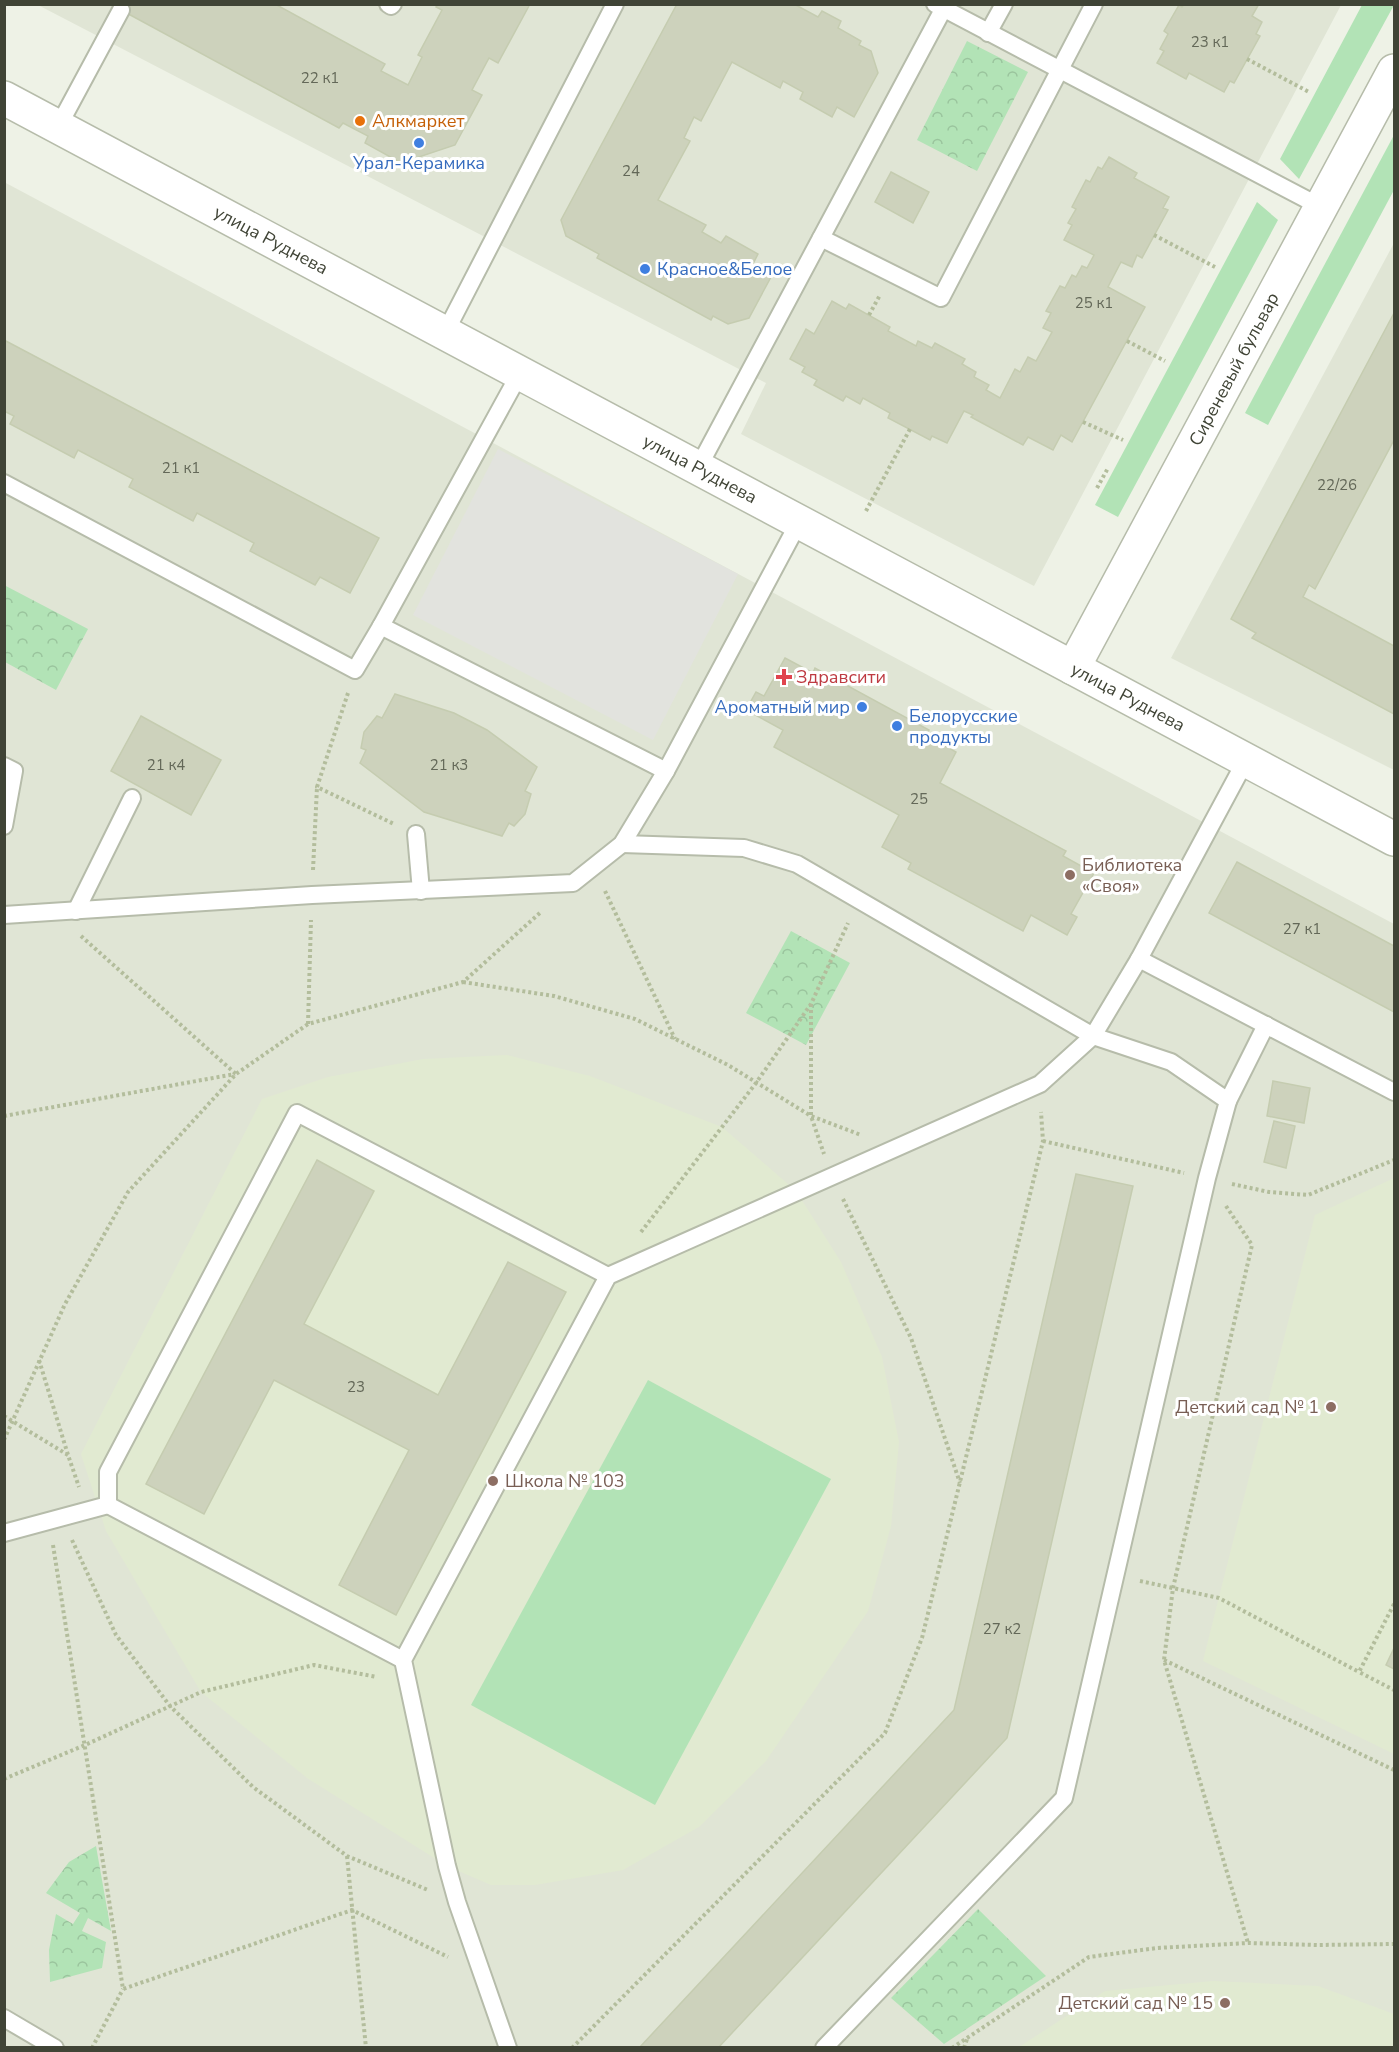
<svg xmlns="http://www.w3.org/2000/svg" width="1399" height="2052" viewBox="0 0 1399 2052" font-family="'Nunito Sans',sans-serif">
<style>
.residential{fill:#e0e5d5}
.education{fill:#e1ead1}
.grass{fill:#b2e3b6}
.park{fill:url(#park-crowns)}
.parking{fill:#e2e3de}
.building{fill:#cdd2bc;stroke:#c5ccb0;stroke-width:1.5}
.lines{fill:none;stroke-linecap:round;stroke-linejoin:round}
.lane-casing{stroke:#b6bcaa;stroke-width:20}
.street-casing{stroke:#b6bcaa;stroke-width:36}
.path{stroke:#b3bd9c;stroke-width:4;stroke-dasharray:3 3;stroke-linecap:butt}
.lane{stroke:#fff;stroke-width:16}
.street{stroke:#fff;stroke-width:33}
.food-dot{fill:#e8710a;stroke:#fff;stroke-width:2}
.shop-dot{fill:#3f7fe0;stroke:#fff;stroke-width:2}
.health-dot{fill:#e0444e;stroke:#fff;stroke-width:2}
.education-dot{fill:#8d6e63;stroke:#fff;stroke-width:2}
.labels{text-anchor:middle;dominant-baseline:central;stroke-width:6;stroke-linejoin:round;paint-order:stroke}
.number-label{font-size:15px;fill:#636858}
.food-label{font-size:18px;fill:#c56008;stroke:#fff;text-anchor:start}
.shop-label{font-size:18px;fill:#366cbe;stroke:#fff;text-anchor:start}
.street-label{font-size:18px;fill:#404436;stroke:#fff}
.health-label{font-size:18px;fill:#be3a42;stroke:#fff;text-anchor:start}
.education-label{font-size:18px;fill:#785e54;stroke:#fff;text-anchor:start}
</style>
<defs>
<pattern id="park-crowns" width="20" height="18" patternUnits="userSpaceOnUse" patternTransform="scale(1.5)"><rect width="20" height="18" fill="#b2e3b6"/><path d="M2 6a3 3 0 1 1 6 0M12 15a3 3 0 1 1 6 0" fill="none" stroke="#9ac49d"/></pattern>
</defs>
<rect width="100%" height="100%" fill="#eef2e6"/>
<g class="residential">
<polygon points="38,5 1341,5 1034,586 741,434 766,383"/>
<polygon points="4,182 1394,924 1394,2047 5,2047"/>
<polygon points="1394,243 1394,770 1171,658"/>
</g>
<g class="education">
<polygon points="507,1055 590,1076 722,1127 796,1191 841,1262 882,1357 899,1442 891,1526 868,1611 766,1761 699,1827 623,1870 535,1885 491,1885 447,1866 307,1778 201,1692 106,1531 81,1454 262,1099 328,1077 423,1059"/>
<polygon points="1394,1178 1394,1754 1203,1661 1315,1215"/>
<polygon points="1213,1981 1318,1986 1394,2014 1394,2047 1019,2047 1105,1991"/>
</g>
<g class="grass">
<polygon points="1362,5 1394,5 1299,179 1280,159"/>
<polygon points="1394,135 1394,190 1268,425 1245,413"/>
<polygon points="1257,202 1278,220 1118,517 1095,505"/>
<polygon points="648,1380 831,1479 655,1805 471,1705"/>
</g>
<g class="park">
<polygon points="967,41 1028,72 977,171 917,140"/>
<polygon points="4,585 88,629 56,690 5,662"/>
<polygon points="791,931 850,963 806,1045 746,1013"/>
<polygon points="96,1846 111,1931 88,1918 82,1931 106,1942 102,1968 50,1982 49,1950 56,1914 73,1924 80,1913 46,1893 69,1862"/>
<polygon points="978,1909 1046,1976 944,2044 891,1998"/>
</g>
<polygon class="parking" points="498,449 738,574 653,740 413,615"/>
<g class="building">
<polygon points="110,4 275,4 385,64 381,71 408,85 422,57 418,55 442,10 436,7 438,4 530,4 498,63 489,58 472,90 482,95 455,145 401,163 365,143 368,136 343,123 339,128"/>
<polygon points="677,4 794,4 818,17 822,11 841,21 838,28 861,41 859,45 871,51 878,73 854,117 837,107 832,117 800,99 803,92 783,81 780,88 732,62 701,121 694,117 684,138 690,141 658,200 706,225 702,232 721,243 726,236 758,254 752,266 771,277 749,318 728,324 713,316 711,320 597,258 599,254 566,236 561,220"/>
<polygon points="1184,4 1259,4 1252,16 1262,22 1256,34 1260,36 1234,83 1230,81 1224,92 1189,73 1186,79 1157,63 1164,51 1160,49 1168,34 1164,31 1179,5 1182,7"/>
<polygon points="1109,157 1137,173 1134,178 1169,197 1163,208 1168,210 1142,258 1137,255 1132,267 1121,262 1108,287 1145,307 1072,442 1061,435 1053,450 1028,437 1023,445 971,417 973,415 964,411 947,443 932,436 930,440 888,418 890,413 863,398 860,404 846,396 843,401 814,385 817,380 802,372 805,367 790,359 806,329 814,334 832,301 846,309 849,304 890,327 888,331 916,346 918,341 932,348 935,343 965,359 962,364 976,372 974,377 989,385 986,390 1000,398 1015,369 1020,372 1028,357 1036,361 1052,332 1043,328 1051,313 1046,311 1060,286 1065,288 1072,275 1076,277 1082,266 1087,268 1094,255 1064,240 1072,225 1068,223 1076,209 1072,207 1086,180 1090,182 1098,167 1102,169"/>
<polygon points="891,172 929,192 913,223 875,202"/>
<polygon points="1394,313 1394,440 1315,589 1309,585 1303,597 1394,646 1394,714 1252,638 1256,633 1231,619"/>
<polygon points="4,340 379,538 350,593 320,577 315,585 250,551 254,543 197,513 193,521 129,487 133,479 78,450 74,458 10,424 14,416 4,411"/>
<polygon points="785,658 813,673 815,668 929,730 926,735 956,752 940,783 1066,851 1063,856 1094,873 1071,914 1077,917 1067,935 1031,915 1023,931 908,869 911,863 882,847 899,815 774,747 783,730 746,710 756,692 764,696"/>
<polygon points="395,694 454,713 487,730 537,767 525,791 531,794 525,814 514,826 509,823 502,836 424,812 360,763 366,750 361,748 364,732 377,716 382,718"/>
<polygon points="141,716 221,760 191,815 111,771"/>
<polygon points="1237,862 1394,946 1394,1012 1209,913"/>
<polygon points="1273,1081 1310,1088 1304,1123 1267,1116"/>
<polygon points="1274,1121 1295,1126 1286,1168 1264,1162"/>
<polygon points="317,1160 374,1191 304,1324 438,1395 508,1262 566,1292 396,1615 339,1585 409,1450 274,1380 204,1514 146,1484"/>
<polygon points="1076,1174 1133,1186 1007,1738 718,2048 639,2048 954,1710"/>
<polygon points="1394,1648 1394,1669 1386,1665"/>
</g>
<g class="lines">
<defs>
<g id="lane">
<polyline points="388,4 391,6 393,4"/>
<polyline points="935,4 1321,207"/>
<polyline points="988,33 1004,4"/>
<polyline points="58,127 121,10"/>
<polyline points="821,238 941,298 1094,4"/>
<polyline points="445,333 615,4"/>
<polyline points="698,468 946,4"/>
<polyline points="4,483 355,670 381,626 666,771"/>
<polyline points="381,626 520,373"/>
<polyline points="4,766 14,771 4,826"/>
<polyline points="416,834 421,891"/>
<polyline points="622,844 744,848 797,864 1093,1036 1171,1062 1228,1101 1207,1178 1064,1798 824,2048"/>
<polyline points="76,911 132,798"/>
<polyline points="4,915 312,895 573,883 622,844 666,771 799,522"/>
<polyline points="1139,959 1394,1092"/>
<polyline points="1228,1101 1266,1025"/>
<polyline points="4,1533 108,1505"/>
<polyline points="403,1660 108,1505 108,1472 297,1113 608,1276"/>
<polyline points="4,2018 55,2048"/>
<polyline points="508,2048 457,1902 447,1866 403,1660 608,1276 1040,1084 1093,1036 1139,959 1246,760"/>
</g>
<g id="street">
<polyline points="4,98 1394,839"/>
<polyline points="1073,668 1394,71"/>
</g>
</defs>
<use href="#lane" class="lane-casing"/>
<use href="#street" class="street-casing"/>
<g class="path">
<polyline points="1247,59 1309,92"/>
<polyline points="1154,235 1215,267"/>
<polyline points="869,315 880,295"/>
<polyline points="1127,341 1165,361"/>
<polyline points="1083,422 1123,440"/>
<polyline points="1097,488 1108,468"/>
<polyline points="866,511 910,429"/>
<polyline points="348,693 317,787 394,824"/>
<polyline points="313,870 317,787"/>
<polyline points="605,891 675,1039"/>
<polyline points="81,936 236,1074"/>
<polyline points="463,982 554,996 635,1019 728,1065 811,1116 861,1135"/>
<polyline points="811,1004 811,1116 824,1154"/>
<polyline points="308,1024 311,920"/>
<polyline points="4,1116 235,1074"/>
<polyline points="1043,1141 1184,1173"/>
<polyline points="1232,1184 1269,1192 1308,1195 1394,1160"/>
<polyline points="843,1199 911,1338 960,1483"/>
<polyline points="1226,1206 1252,1245 1173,1588 1164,1660 1248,1943"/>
<polyline points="641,1232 756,1083 811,1004 848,923"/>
<polyline points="39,1360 68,1455 79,1487"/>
<polyline points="4,1416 68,1455"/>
<polyline points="4,1440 65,1304 128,1192 236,1074 308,1024 463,982 541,912"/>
<polyline points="72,1540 116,1635 170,1706 253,1787 347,1856 428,1890"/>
<polyline points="53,1545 123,1989 352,1910 448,1957"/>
<polyline points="1140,1581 1219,1598 1359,1672"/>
<polyline points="1394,1604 1359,1672 1394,1690"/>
<polyline points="1164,1660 1394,1770"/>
<polyline points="4,1779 85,1745 201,1692 314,1665 377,1677"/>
<polyline points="347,1856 366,2048"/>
<polyline points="92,2048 123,1989"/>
<polyline points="572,2048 885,1733 922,1638 1043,1141 1041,1112"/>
<polyline points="952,2048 1089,1957 1157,1948 1248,1943 1317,1945 1394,1944"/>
<polyline points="964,2048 967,2039"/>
</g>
<use href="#lane" class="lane"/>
<use href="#street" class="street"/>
</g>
<circle class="food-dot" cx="360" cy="121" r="6"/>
<g class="shop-dot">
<circle cx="419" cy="143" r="6"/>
<circle cx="645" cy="269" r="6"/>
<circle cx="862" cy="707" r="6"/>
<circle cx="897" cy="726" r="6"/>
</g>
<path class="health-dot" d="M781 668h6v6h6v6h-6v6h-6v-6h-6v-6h6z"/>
<g class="education-dot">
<circle cx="1070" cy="875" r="6"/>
<circle cx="1331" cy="1407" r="6"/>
<circle cx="493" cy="1481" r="6"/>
<circle cx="1225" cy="2003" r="6"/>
</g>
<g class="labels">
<g class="number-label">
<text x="1210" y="42">23 к1</text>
<text x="320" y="78">22 к1</text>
<text x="631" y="171">24</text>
<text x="1094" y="303">25 к1</text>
<text x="181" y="468">21 к1</text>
<text x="1337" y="485">22/26</text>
<text x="166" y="765">21 к4</text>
<text x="449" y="765">21 к3</text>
<text x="919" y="799">25</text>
<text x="1302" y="929">27 к1</text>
<text x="356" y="1387">23</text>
<text x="1002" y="1629">27 к2</text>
</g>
<g class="food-label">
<text x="372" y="121">Алкмаркет</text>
</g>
<g class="shop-label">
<text x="419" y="163" text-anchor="middle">Урал-Керамика</text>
<text x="657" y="269">Красное&amp;Белое</text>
<text x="850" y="707" text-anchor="end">Ароматный мир</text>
<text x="909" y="716">Белорусские<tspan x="909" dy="21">продукты</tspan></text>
</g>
<g class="street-label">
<text transform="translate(271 240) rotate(28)">улица Руднева</text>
<text transform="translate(1234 369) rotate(-62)">Сиреневый бульвар</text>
<text transform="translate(700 469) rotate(28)">улица Руднева</text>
<text transform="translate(1128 697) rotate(28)">улица Руднева</text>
</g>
<g class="health-label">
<text x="796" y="677">Здравсити</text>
</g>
<g class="education-label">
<text x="1082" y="865">Библиотека<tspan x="1082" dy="21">«Своя»</tspan></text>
<text x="1319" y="1407" text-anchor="end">Детский сад № 1</text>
<text x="505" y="1481">Школа № 103</text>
<text x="1213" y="2003" text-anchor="end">Детский сад № 15</text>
</g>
</g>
<rect width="1399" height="2052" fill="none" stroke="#404436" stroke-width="12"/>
</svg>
